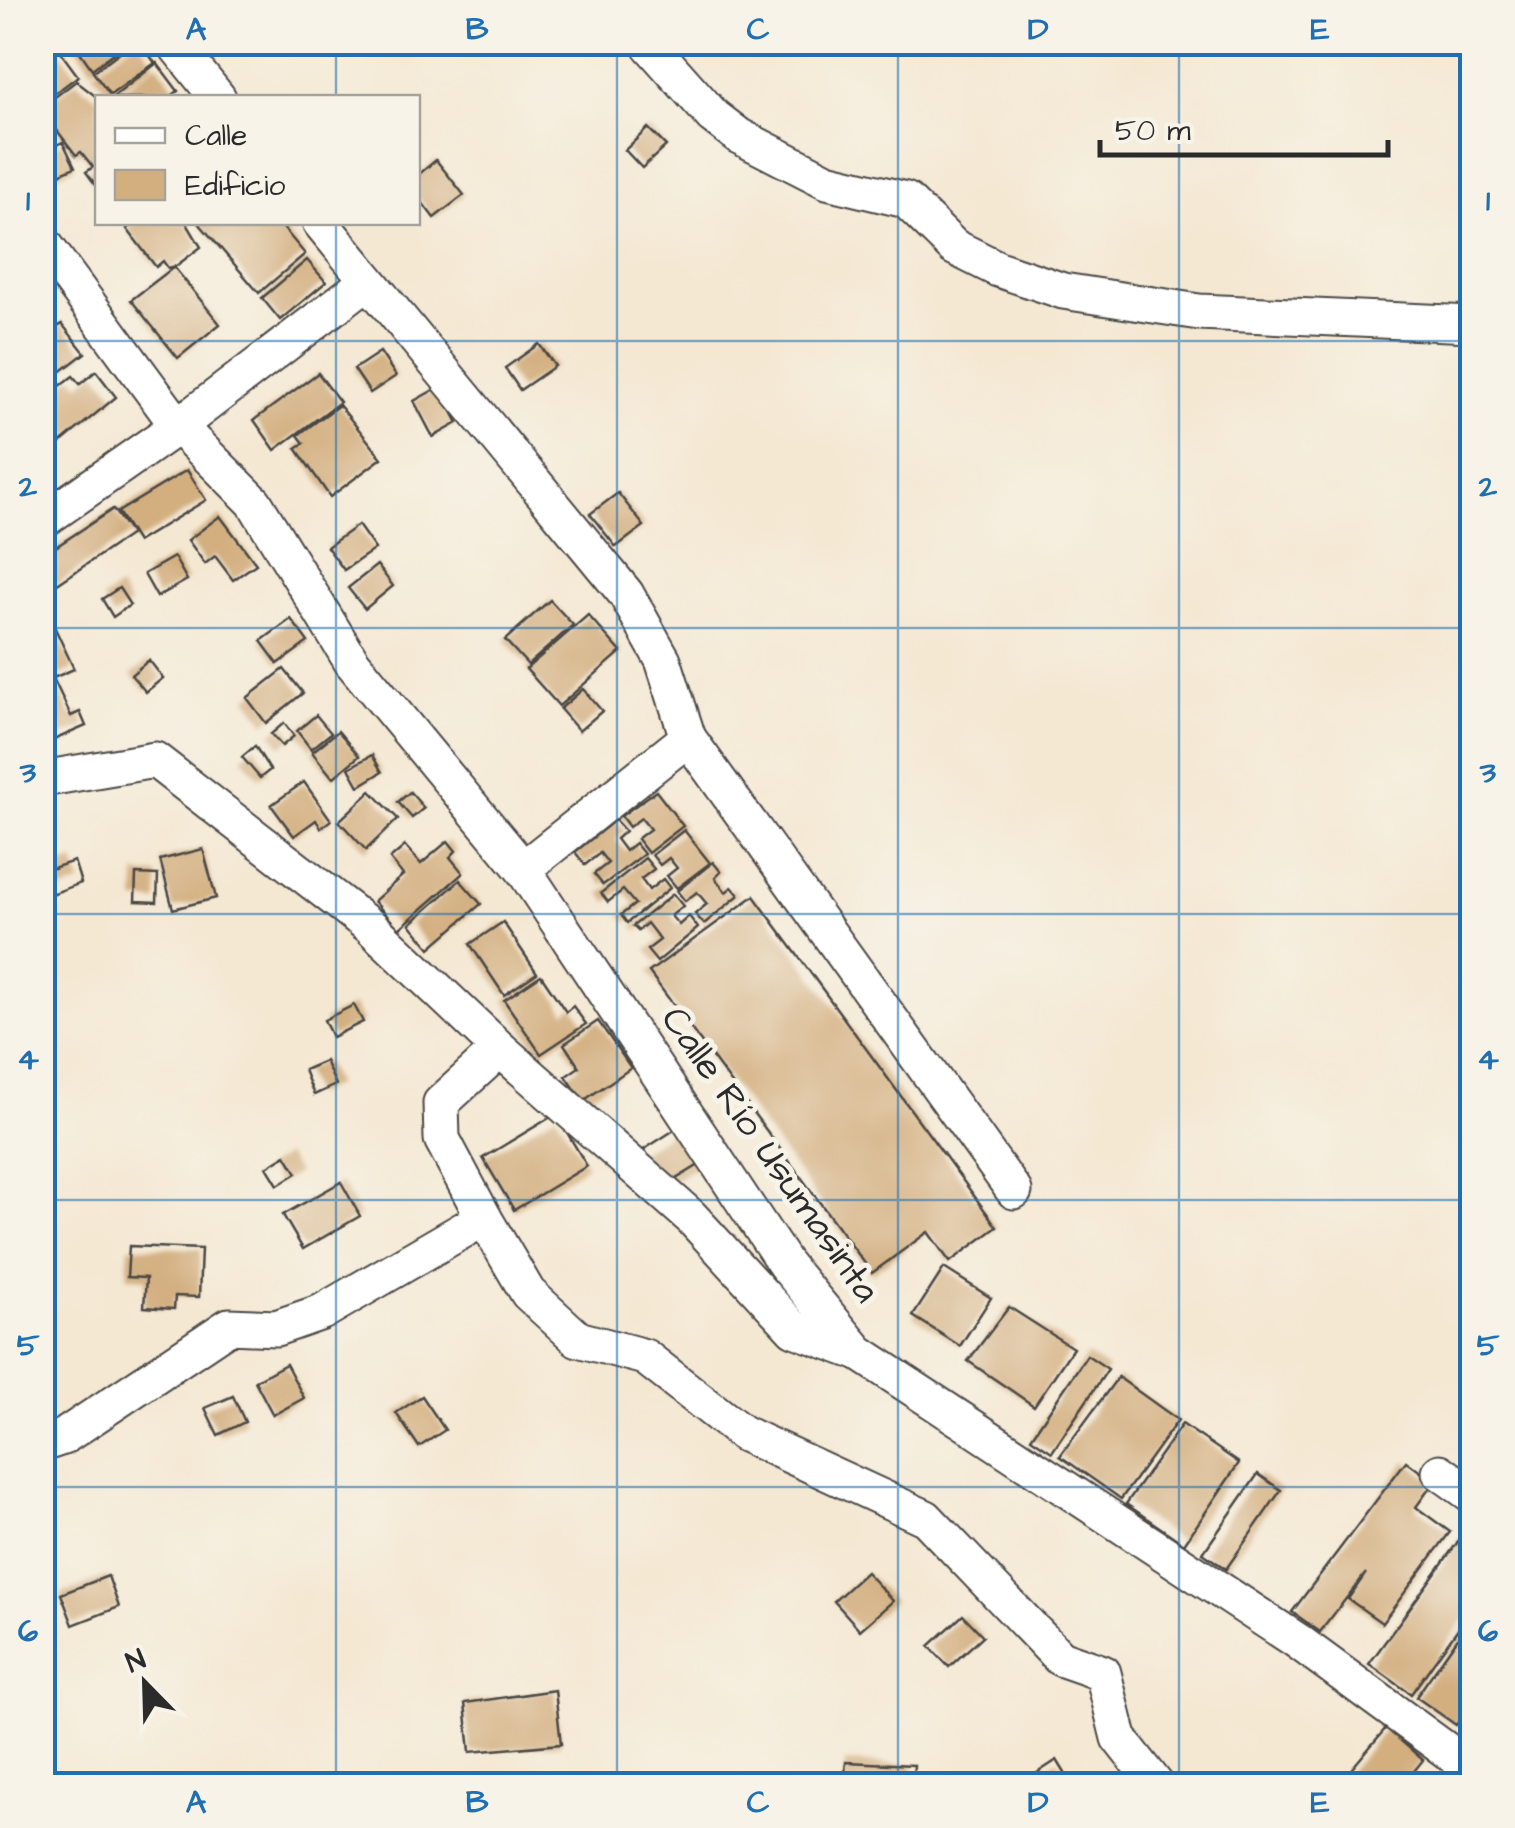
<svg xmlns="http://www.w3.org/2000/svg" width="1515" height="1828" viewBox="0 0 1515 1828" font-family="'Architects Daughter',sans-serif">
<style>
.building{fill:#d3af80}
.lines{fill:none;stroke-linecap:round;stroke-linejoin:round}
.minor-casing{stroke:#494744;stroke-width:39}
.minor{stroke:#fff;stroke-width:35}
.grid{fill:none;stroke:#1f6fb2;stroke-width:2.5;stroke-opacity:0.55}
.labels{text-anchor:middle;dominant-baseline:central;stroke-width:10;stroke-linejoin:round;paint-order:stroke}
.street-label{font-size:38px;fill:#2b2b2b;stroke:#f7f3e8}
.neatline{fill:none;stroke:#1f6fb2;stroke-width:4}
.grid-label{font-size:32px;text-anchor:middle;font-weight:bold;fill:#1f6fb2}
</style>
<rect width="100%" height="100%" fill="#f7f3e8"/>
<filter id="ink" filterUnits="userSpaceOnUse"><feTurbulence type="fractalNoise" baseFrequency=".01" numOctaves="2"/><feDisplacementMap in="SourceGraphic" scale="20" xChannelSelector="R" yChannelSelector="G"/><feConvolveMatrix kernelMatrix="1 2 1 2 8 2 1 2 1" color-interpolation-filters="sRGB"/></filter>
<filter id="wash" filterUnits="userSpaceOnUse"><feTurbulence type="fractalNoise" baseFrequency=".0048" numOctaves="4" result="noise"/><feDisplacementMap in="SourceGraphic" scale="40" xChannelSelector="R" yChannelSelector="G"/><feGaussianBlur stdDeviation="2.25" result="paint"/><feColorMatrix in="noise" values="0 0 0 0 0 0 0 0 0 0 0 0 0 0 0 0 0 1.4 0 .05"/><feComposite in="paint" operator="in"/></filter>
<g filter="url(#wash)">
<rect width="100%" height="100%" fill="#f4e8d3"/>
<g id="blocks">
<g class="building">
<polygon points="42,42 53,42 78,76 42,103"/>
<polygon points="73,42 129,42 92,69"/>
<polygon points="133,42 140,42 155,63 110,95 93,72"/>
<polygon points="157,63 178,91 169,98 112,98"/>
<polygon points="76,81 98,98 98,188 86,172 93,167 81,152 76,155 46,116 53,111 47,103"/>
<polygon points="648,128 666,146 642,168 625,150"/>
<polygon points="63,142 75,167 48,179 42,152"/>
<polygon points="436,160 464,195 434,218 418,197 418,175"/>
<polygon points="136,222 186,222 201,247 176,266 168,268 163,261 156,267 127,229"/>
<polygon points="198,222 278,222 305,254 259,293"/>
<polygon points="307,260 326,282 280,320 262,298"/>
<polygon points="174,267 220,324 178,358 131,300"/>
<polygon points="62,324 85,353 42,386 42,338"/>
<polygon points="539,344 555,366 520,390 505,368"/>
<polygon points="380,352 396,376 370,393 354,369"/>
<polygon points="96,371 116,397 58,445 42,426 42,412 52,405 46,397 73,376 80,384"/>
<polygon points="318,373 340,402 275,450 254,420"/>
<polygon points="439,387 458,423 433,437 414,401"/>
<polygon points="339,405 382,458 330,497 296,448 304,443 298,435"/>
<polygon points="187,470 206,500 137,542 118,512"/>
<polygon points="618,493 644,526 616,547 590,514"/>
<polygon points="113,509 131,534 56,585 42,565 42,556"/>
<polygon points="220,516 256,564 233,580 215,556 205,564 188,540"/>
<polygon points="358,525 375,549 344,570 327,547"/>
<polygon points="174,557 187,580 157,597 144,574"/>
<polygon points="377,565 393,586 365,609 348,588"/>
<polygon points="119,588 130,605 113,617 102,599"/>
<polygon points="550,600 573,625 528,665 505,640"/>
<polygon points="588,615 621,652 559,706 526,669"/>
<polygon points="291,619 308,642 278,664 261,641"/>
<polygon points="54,626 74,669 53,678 71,716 80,712 86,726 42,745 42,632"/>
<polygon points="149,660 163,678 146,692 131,675"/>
<polygon points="284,669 303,693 266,723 247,698"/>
<polygon points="583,689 602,711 579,731 560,709"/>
<polygon points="316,715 331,733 311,749 297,731"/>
<polygon points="284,723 294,736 282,746 271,734"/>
<polygon points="338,731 359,756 333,778 312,752"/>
<polygon points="255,746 270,770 260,778 242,757"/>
<polygon points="372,755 382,772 359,786 349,768"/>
<polygon points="304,782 331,820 321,828 316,820 294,836 271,805"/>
<polygon points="371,791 398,819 366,850 339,821"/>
<polygon points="656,791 683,826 648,853 637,839 650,829 641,818 629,827 621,816"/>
<polygon points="410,792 424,808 412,818 398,802"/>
<polygon points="615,820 625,831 616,839 625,851 635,843 644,854 603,885 594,874 608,863 600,853 585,865 575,852"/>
<polygon points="684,830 710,863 677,888 667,876 677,868 669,858 660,865 652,855"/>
<polygon points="448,841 456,851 450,857 463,873 399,929 374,901 403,875 390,859 405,846 421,864"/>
<polygon points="203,849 216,898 173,909 160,860"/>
<polygon points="645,858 654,869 641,879 649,890 663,879 670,888 627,923 621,915 635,904 623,890 608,902 601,893"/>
<polygon points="74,861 81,883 52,894 44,871"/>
<polygon points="713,862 721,872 715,878 726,892 732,887 739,895 704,924 695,914 707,904 697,892 685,901 677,891"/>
<polygon points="136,874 158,875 157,902 135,901"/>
<polygon points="460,880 481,904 430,948 410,924"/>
<polygon points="673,894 683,906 671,916 679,925 689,916 698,928 657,962 647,950 660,940 647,923 638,931 633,926"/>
<polygon points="754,896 997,1227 950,1262 928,1232 872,1273 649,972"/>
<polygon points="503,922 537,973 504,995 470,944"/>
<polygon points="541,975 566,1012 573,1006 586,1024 541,1054 504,1000"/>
<polygon points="354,1005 363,1022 332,1037 324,1020"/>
<polygon points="598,1021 631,1068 583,1101 566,1076 579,1067 564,1044"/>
<polygon points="325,1061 336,1085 314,1095 304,1070"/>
<polygon points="556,1114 587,1166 514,1210 483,1158"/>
<polygon points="679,1127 702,1163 663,1187 640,1152"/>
<polygon points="286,1155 297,1173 278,1185 267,1167"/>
<polygon points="341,1182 360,1216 303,1249 283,1215"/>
<polygon points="129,1246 201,1249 199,1297 175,1296 174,1309 144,1307 146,1278 127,1277"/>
<polygon points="944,1268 991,1298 960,1346 913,1316"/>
<polygon points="1009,1307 1073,1348 1034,1406 968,1361"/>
<polygon points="1087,1355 1108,1369 1052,1452 1031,1438"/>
<polygon points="286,1364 304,1398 273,1415 255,1381"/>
<polygon points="1118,1377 1178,1420 1121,1499 1060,1456"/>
<polygon points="233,1396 245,1422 218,1435 205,1408"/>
<polygon points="422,1396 445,1430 419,1447 396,1413"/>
<polygon points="1182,1424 1239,1463 1184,1544 1126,1504"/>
<polygon points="1406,1461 1434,1482 1416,1507 1450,1532 1382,1623 1348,1599 1366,1573 1320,1632 1292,1612"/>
<polygon points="1258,1474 1281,1490 1226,1569 1203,1553"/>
<polygon points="1465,1532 1472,1537 1472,1609 1411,1694 1369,1664"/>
<polygon points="866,1572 893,1601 860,1630 834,1601"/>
<polygon points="108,1576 119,1607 73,1625 61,1594"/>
<polygon points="963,1615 983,1636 949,1667 929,1646"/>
<polygon points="1472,1618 1472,1703 1456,1725 1416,1697"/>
<polygon points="555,1690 561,1744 470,1752 465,1703"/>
<polygon points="1386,1728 1423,1760 1402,1786 1337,1786"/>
<polygon points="1057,1760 1073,1786 1032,1786 1028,1779"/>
<polygon points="846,1762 914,1765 912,1786 844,1786"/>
</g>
</g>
</g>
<g filter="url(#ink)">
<use href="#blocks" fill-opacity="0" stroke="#494744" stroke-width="2.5"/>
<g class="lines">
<defs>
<g id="minor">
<polyline points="173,42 218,98"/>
<polyline points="647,42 713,116 739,136 827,181 906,200 954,247 998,269 1063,291 1199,312 1472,324"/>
<polyline points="320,222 626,594 663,660 688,738 1014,1191"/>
<polyline points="42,241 178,426 254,502 352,662 523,869 785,1264 858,1352 1296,1640 1472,1769"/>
<polyline points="42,521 178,426 368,281"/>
<polyline points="42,779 155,760 371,927 500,1049 691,1217 794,1329 857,1352"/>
<polyline points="523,869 688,738"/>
<polyline points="500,1049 441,1103 442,1139 484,1218 528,1293 578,1339 645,1357 742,1433 926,1518 1060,1658 1103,1673 1119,1738 1157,1786"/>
<polyline points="42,1444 63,1437 229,1326 276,1328 322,1312 484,1218"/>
<polyline points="1440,1472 1472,1495"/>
</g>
</defs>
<use href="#minor" class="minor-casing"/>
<use href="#minor" class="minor"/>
</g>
</g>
<path class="grid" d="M336,42V98M617,42V1786M898,42V1786M1179,42V1786M336,222V1786M42,341H1472M42,628H1472M42,914H1472M42,1200H1472M42,1487H1472"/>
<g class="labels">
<g class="street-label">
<text transform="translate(770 1155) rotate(55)">Calle Río Usumasinta</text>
</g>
</g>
<rect width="1515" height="1828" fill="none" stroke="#f7f3e8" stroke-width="110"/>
<rect x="95" y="95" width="325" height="130" fill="#f7f3e8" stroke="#a5a39c" stroke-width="2.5"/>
<rect x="115" y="128" width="50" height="15" fill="#ffffff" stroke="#a5a39c" stroke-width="2.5"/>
<text x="185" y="145" font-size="30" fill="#2b2b2b">Calle</text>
<rect x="115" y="170" width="50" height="30" fill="#d3af80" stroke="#a5a39c" stroke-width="2.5"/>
<text x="185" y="195" font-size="30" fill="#2b2b2b">Edificio</text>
<g transform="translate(145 1683) rotate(337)" stroke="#f7f3e8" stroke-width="8" paint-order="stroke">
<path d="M0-8L18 38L0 25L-18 38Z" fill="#2b2b2b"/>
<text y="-15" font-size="28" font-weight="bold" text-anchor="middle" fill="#2b2b2b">N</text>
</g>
<path d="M1100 140v15h288v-15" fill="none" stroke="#2b2b2b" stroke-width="5"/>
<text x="1115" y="140" font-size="30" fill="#2b2b2b" stroke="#f7f3e8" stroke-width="8" paint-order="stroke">50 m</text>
<rect x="55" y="55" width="1405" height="1718" class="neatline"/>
<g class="grid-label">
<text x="196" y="39">A</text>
<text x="477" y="39">B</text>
<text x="758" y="39">C</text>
<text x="1038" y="39">D</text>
<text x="1320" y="39">E</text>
<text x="28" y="210">1</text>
<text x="1488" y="210">1</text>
<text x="28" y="496">2</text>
<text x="1488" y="496">2</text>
<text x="28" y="782">3</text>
<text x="1488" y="782">3</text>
<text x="28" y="1069">4</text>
<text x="1488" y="1069">4</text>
<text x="28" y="1355">5</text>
<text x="1488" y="1355">5</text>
<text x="28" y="1641">6</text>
<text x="1488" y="1641">6</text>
<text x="196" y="1812">A</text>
<text x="477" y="1812">B</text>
<text x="758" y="1812">C</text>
<text x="1038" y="1812">D</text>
<text x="1320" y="1812">E</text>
</g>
</svg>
